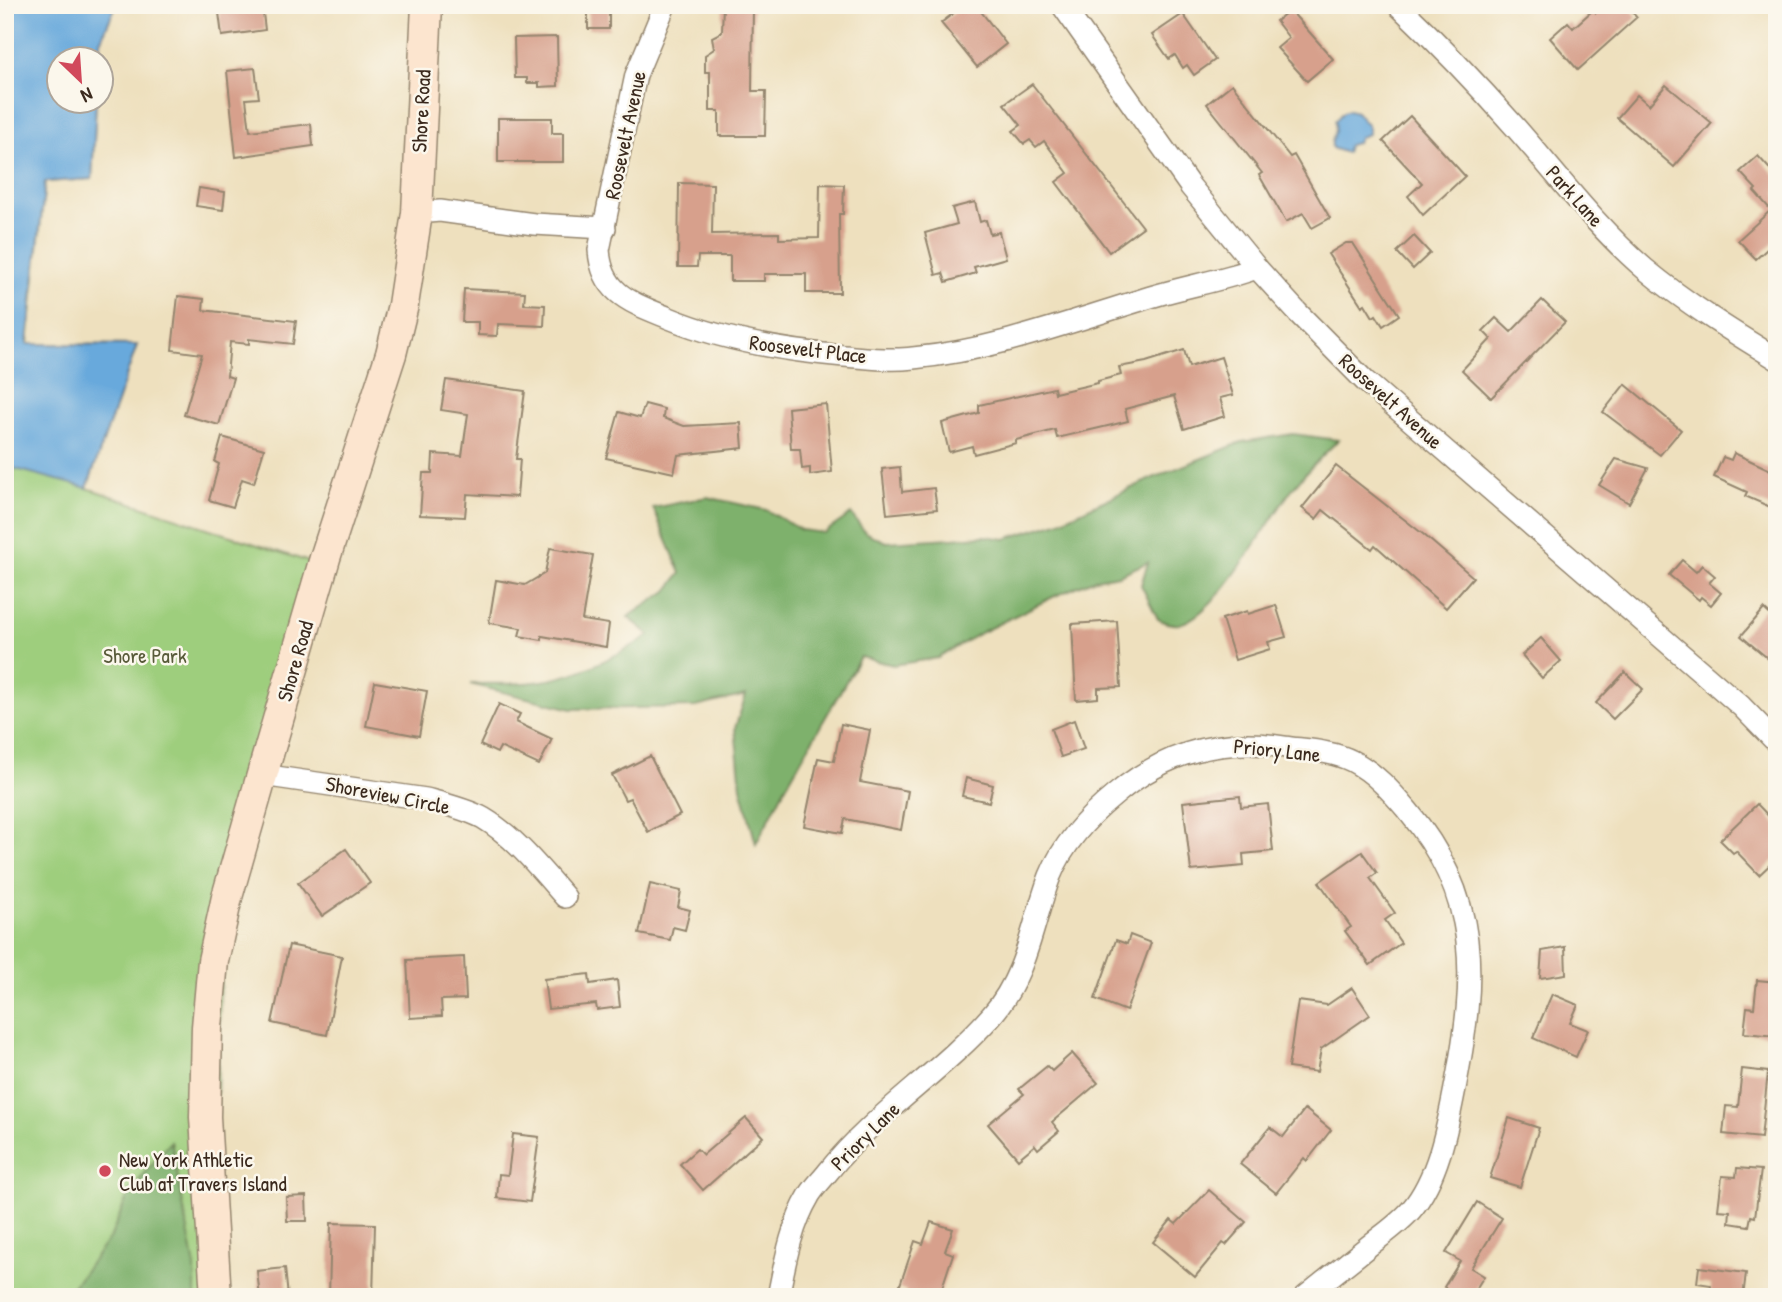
<svg xmlns="http://www.w3.org/2000/svg" width="1782" height="1302" viewBox="0 0 1782 1302" font-family="'Patrick Hand',sans-serif">
<style>
.green{fill:#9ece7d;stroke:#6c7c4e;stroke-width:2}
.forest{fill:#7eb16c;stroke:#5c6e45;stroke-width:2}
.water{fill:#68a9dc;stroke:#526a7d;stroke-width:2}
.building{fill:#d7a08c}
.lines{fill:none;stroke-linecap:round;stroke-linejoin:round}
.minor-casing{stroke:#94856e;stroke-width:24}
.secondary-casing{stroke:#94856e;stroke-width:33}
.minor{stroke:#fff;stroke-width:21}
.secondary{stroke:#fce5cf;stroke-width:30}
.poi-dot{fill:#d1495b;stroke:#fbf7ec;stroke-width:2.5}
.labels{text-anchor:middle;dominant-baseline:central;stroke-width:5;stroke-linejoin:round;paint-order:stroke}
.street-label{font-size:21px;fill:#3b2a1e;stroke:#fbf7ec}
.park-label{font-size:21px;fill:#595b3a;stroke:#fbf7ec}
.poi-label{font-size:21px;fill:#3b2a1e;stroke:#fbf7ec;text-anchor:start}
</style>
<rect width="100%" height="100%" fill="#fbf7ec"/>
<filter id="ink" filterUnits="userSpaceOnUse"><feTurbulence type="fractalNoise" baseFrequency=".0143" numOctaves="2"/><feDisplacementMap in="SourceGraphic" scale="14" xChannelSelector="R" yChannelSelector="G"/><feConvolveMatrix kernelMatrix="1 2 1 2 8 2 1 2 1" color-interpolation-filters="sRGB"/></filter>
<filter id="wash" filterUnits="userSpaceOnUse"><feTurbulence type="fractalNoise" baseFrequency=".00686" numOctaves="4" result="noise"/><feDisplacementMap in="SourceGraphic" scale="28" xChannelSelector="R" yChannelSelector="G"/><feGaussianBlur stdDeviation="1.57" result="paint"/><feColorMatrix in="noise" values="0 0 0 0 0 0 0 0 0 0 0 0 0 0 0 0 0 1.4 0 .05"/><feComposite in="paint" operator="in"/></filter>
<g filter="url(#wash)">
<rect width="100%" height="100%" fill="#eee0be"/>
<polygon class="green" points="5,5 116,5 100,42 100,59 60,60 60,102 96,102 92,179 45,182 28,344 137,345 87,488 318,565 223,895 211,1297 5,1297"/>
<g class="forest">
<path d="M1293,434L1338,440C1323,456 1306,471 1293,488C1268,521 1218,615 1179,624C1171,625 1165,622 1158,619L1141,585L1148,562L1119,575L1095,579L1055,596L982,632L938,658L893,665L860,657L784,790L756,844L741,787L735,728L746,695L696,707L572,709L470,684C491,683 514,685 535,682C574,678 617,656 650,635L628,617L667,591L681,573L653,508L707,497L766,510L801,530L824,533L851,514L866,533L886,542L985,536L1005,539L1058,522L1153,478L1242,442Z"/>
<polygon points="171,1141 195,1267 195,1297 65,1297 111,1236 129,1193"/>
</g>
<g class="water">
<polygon points="5,5 116,5 100,42 100,59 60,60 60,102 96,102 92,179 45,182 27,344 137,345 87,488 5,466"/>
<path d="M1349,110L1356,112L1368,126V134L1360,137L1357,143L1348,145L1346,153L1332,148C1330,138 1338,132 1335,121L1343,112Z"/>
</g>
<g id="blocks">
<g class="building">
<polygon points="218,5 262,5 265,30 222,36"/>
<polygon points="723,5 753,5 752,91 766,91 765,136 719,136 719,111 710,111 710,72 705,72 705,55 714,49 712,37 722,32"/>
<polygon points="964,5 976,5 1006,44 977,67 941,23"/>
<polygon points="1605,5 1627,5 1637,17 1578,70 1550,38 1568,22 1573,28 1593,10 1596,13"/>
<rect x="588" y="9" width="21" height="20"/>
<polygon points="1290,10 1333,59 1307,81 1277,48 1289,38 1276,21"/>
<polygon points="1183,14 1215,60 1194,75 1187,65 1183,68 1175,55 1169,59 1152,35"/>
<polygon points="557,37 558,86 539,87 539,83 527,83 527,78 515,78 514,38"/>
<polygon points="255,68 259,98 246,99 250,131 311,124 313,146 236,157 227,71"/>
<polygon points="1032,84 1143,227 1109,252 1056,182 1068,173 1044,141 1036,147 1030,140 1024,144 1013,131 1021,125 1004,104"/>
<polygon points="1232,84 1290,157 1294,155 1330,218 1312,228 1303,213 1286,222 1259,175 1262,173 1207,104"/>
<polygon points="1666,85 1712,123 1674,167 1617,118 1637,95 1649,105"/>
<polygon points="1410,116 1465,176 1423,215 1408,196 1422,183 1383,141"/>
<polygon points="498,118 552,118 552,133 563,133 563,162 498,162"/>
<polygon points="1758,156 1777,177 1777,240 1756,259 1738,240 1771,210 1754,191 1756,189 1740,172"/>
<polygon points="679,183 713,184 712,234 779,233 779,239 819,238 820,184 844,185 843,214 839,214 840,293 806,293 806,274 764,274 764,281 730,281 730,256 698,256 697,267 678,267"/>
<polygon points="199,188 225,192 223,210 196,206"/>
<polygon points="975,202 980,222 986,220 990,234 999,232 1006,258 974,267 976,273 946,282 943,273 936,275 925,233 957,224 952,208"/>
<polygon points="1414,236 1430,253 1413,269 1397,252"/>
<polygon points="1346,243 1353,243 1399,315 1383,326 1376,315 1373,317 1365,304 1362,306 1328,254"/>
<polygon points="464,289 525,292 524,304 545,305 544,326 498,324 497,336 478,335 478,322 462,322"/>
<polygon points="178,296 204,299 203,310 296,321 293,344 249,339 249,344 230,342 227,376 233,378 219,425 184,415 202,354 172,350"/>
<polygon points="1542,300 1565,322 1491,398 1462,370 1491,339 1483,331 1496,318 1511,332"/>
<polygon points="1184,350 1189,367 1221,357 1233,395 1220,398 1225,416 1184,429 1174,396 1125,409 1128,421 1112,425 1057,438 1055,430 1016,440 1016,443 974,454 972,446 949,452 942,423 979,413 979,405 1054,388 1055,393 1098,383 1098,381 1121,375 1119,367 1146,362"/>
<polygon points="446,380 525,391 516,459 520,459 517,497 467,494 465,517 420,515 423,473 432,473 433,454 462,456 468,414 441,410"/>
<polygon points="1625,384 1681,430 1660,455 1603,412"/>
<polygon points="645,404 664,409 663,418 684,426 741,423 743,448 678,455 674,473 606,458 619,412 640,418"/>
<polygon points="826,404 832,472 810,475 810,468 802,469 800,449 791,449 788,408"/>
<polygon points="222,437 264,449 254,483 242,479 233,507 209,500 219,464 215,462"/>
<polygon points="1734,453 1777,473 1777,510 1745,496 1747,492 1714,477 1723,457 1731,460"/>
<polygon points="1616,459 1648,468 1629,503 1599,485"/>
<polygon points="1336,466 1423,534 1473,577 1446,608 1375,545 1372,549 1323,510 1316,519 1302,508"/>
<polygon points="900,467 902,492 934,488 937,509 887,514 882,469"/>
<polygon points="550,548 593,555 582,620 609,624 606,647 542,636 542,640 519,636 521,628 489,623 496,580 525,585 545,573"/>
<polygon points="1682,560 1696,572 1702,565 1715,576 1709,583 1721,593 1711,605 1701,597 1699,600 1669,575"/>
<polygon points="1276,605 1286,637 1268,642 1270,649 1235,660 1222,619 1247,611 1248,614"/>
<polygon points="1764,609 1777,621 1777,666 1741,636"/>
<polygon points="1117,621 1121,687 1098,688 1098,698 1076,700 1072,624"/>
<polygon points="1541,638 1561,661 1542,678 1522,655"/>
<polygon points="1625,672 1643,689 1613,719 1596,703"/>
<polygon points="375,682 427,691 419,736 366,726"/>
<polygon points="499,704 520,714 516,722 552,739 539,765 500,747 497,753 480,745"/>
<polygon points="1074,720 1084,749 1061,757 1051,729"/>
<polygon points="841,724 870,730 860,782 908,791 901,830 845,819 842,833 804,826 818,758 834,761"/>
<polygon points="650,756 680,815 648,832 630,798 625,800 612,775"/>
<polygon points="966,778 993,785 989,802 962,796"/>
<polygon points="1240,796 1241,807 1268,804 1273,851 1243,854 1244,866 1191,871 1183,802"/>
<polygon points="1757,804 1777,825 1777,858 1759,875 1736,851 1733,853 1720,840"/>
<polygon points="346,849 370,883 322,916 298,883"/>
<polygon points="1362,852 1377,873 1370,878 1395,913 1385,920 1401,943 1370,965 1345,931 1351,927 1319,882"/>
<polygon points="650,884 681,891 678,907 690,910 685,930 673,927 670,940 639,934"/>
<polygon points="1130,935 1151,943 1126,1011 1095,999 1116,940 1127,944"/>
<polygon points="289,945 342,956 327,1035 272,1023"/>
<polygon points="1565,947 1566,974 1540,978 1542,951"/>
<polygon points="464,957 466,999 441,1000 442,1016 410,1018 407,960"/>
<polygon points="589,974 590,984 617,980 620,1007 597,1010 596,1004 548,1009 544,979"/>
<polygon points="1757,980 1777,982 1777,1036 1744,1033 1747,1007 1754,1008"/>
<polygon points="1352,988 1370,1015 1321,1049 1317,1072 1288,1068 1298,1001 1327,1005"/>
<polygon points="1552,994 1578,1005 1570,1023 1588,1030 1576,1057 1533,1038"/>
<polygon points="1072,1053 1098,1083 1052,1122 1059,1131 1038,1149 1035,1145 1018,1159 988,1124 1024,1094 1019,1089 1047,1066 1052,1071"/>
<polygon points="1742,1069 1768,1072 1761,1138 1723,1134 1726,1106 1738,1107"/>
<polygon points="1305,1109 1331,1130 1307,1161 1304,1158 1276,1193 1240,1164 1270,1127 1283,1137"/>
<polygon points="746,1118 763,1137 703,1190 680,1164 697,1149 703,1155"/>
<polygon points="1509,1118 1539,1128 1520,1187 1490,1178"/>
<polygon points="513,1134 539,1137 530,1202 497,1198 499,1174 508,1175"/>
<polygon points="1737,1168 1761,1170 1755,1217 1751,1216 1749,1226 1729,1223 1730,1211 1718,1210 1722,1176 1736,1177"/>
<polygon points="1209,1190 1246,1222 1226,1245 1223,1243 1195,1277 1153,1242 1171,1220 1176,1224"/>
<polygon points="306,1196 307,1221 287,1221 286,1197"/>
<polygon points="1477,1202 1502,1218 1471,1268 1484,1276 1471,1297 1460,1297 1444,1287 1460,1261 1446,1253"/>
<polygon points="931,1222 953,1229 945,1251 953,1254 939,1297 905,1297 907,1291 899,1288 915,1241 923,1244"/>
<polygon points="331,1223 375,1224 373,1297 329,1297"/>
<polygon points="1699,1267 1746,1273 1743,1297 1710,1297 1711,1285 1697,1283"/>
<polygon points="285,1268 288,1297 260,1297 257,1271"/>
</g>
</g>
</g>
<g filter="url(#ink)">
<use href="#blocks" fill-opacity="0" stroke="#94856e" stroke-width="2"/>
<g class="lines">
<defs>
<g id="minor">
<path d="M665,5L636,75L599,250C602,295 633,303 669,318C725,341 784,351 844,356C867,358 891,361 913,358C996,350 1075,320 1154,296C1188,286 1223,280 1257,268"/>
<polyline points="1062,5 1190,186 1257,268 1298,313 1365,381 1741,706 1777,743"/>
<path d="M1398,5C1439,44 1478,85 1516,128C1558,176 1596,227 1645,269C1686,303 1731,331 1777,359"/>
<polyline points="417,213 440,211 534,224 605,228"/>
<path d="M262,775L426,799C445,804 466,809 483,818C515,837 540,869 565,897"/>
<path d="M778,1297C785,1263 791,1226 809,1196C814,1187 822,1180 828,1172C875,1113 942,1072 992,1015C1027,975 1032,924 1050,876C1063,844 1090,815 1116,794C1166,752 1221,737 1285,747C1306,750 1333,751 1352,761C1374,772 1392,792 1408,811C1481,898 1476,977 1456,1083C1448,1124 1439,1177 1411,1210C1400,1223 1384,1234 1370,1245C1349,1262 1327,1279 1305,1297"/>
</g>
<polyline id="secondary" points="216,1297 205,1117 207,1027 213,961 227,897 262,775 325,558 391,354 403,305 417,213 427,5"/>
</defs>
<use href="#minor" class="minor-casing"/>
<use href="#secondary" class="secondary-casing"/>
<use href="#minor" class="minor"/>
<use href="#secondary" class="secondary"/>
</g>
</g>
<circle class="poi-dot" cx="105" cy="1171" r="7"/>
<g class="labels">
<g class="street-label">
<text transform="translate(421 111) rotate(-87)">Shore Road</text>
<text transform="translate(625 135) rotate(-78)">Roosevelt Avenue</text>
<text transform="translate(1575 196) rotate(48)">Park Lane</text>
<text transform="translate(808 349) rotate(7)">Roosevelt Place</text>
<text transform="translate(1391 401) rotate(42)">Roosevelt Avenue</text>
<text transform="translate(295 661) rotate(-74)">Shore Road</text>
<text transform="translate(1277 750) rotate(6)">Priory Lane</text>
<text transform="translate(388 795) rotate(11)">Shoreview Circle</text>
<text transform="translate(865 1136) rotate(-45)">Priory Lane</text>
</g>
<g class="park-label">
<text x="145" y="655">Shore Park</text>
</g>
<g class="poi-label">
<text x="119" y="1159">New York Athletic<tspan x="119" dy="24">Club at Travers Island</tspan></text>
</g>
</g>
<rect width="1782" height="1302" fill="none" stroke="#fbf7ec" stroke-width="28"/>
<g transform="translate(80 80) rotate(155)"><circle r="33" fill="#fbf7ec" stroke="#aea59a" stroke-width="2"/>
<path d="M0-5L12 26L0 18L-12 26Z" fill="#d1495b"/>
<text y="-10" font-size="19" font-weight="bold" text-anchor="middle" fill="#3b2a1e">N</text>
</g>
</svg>
